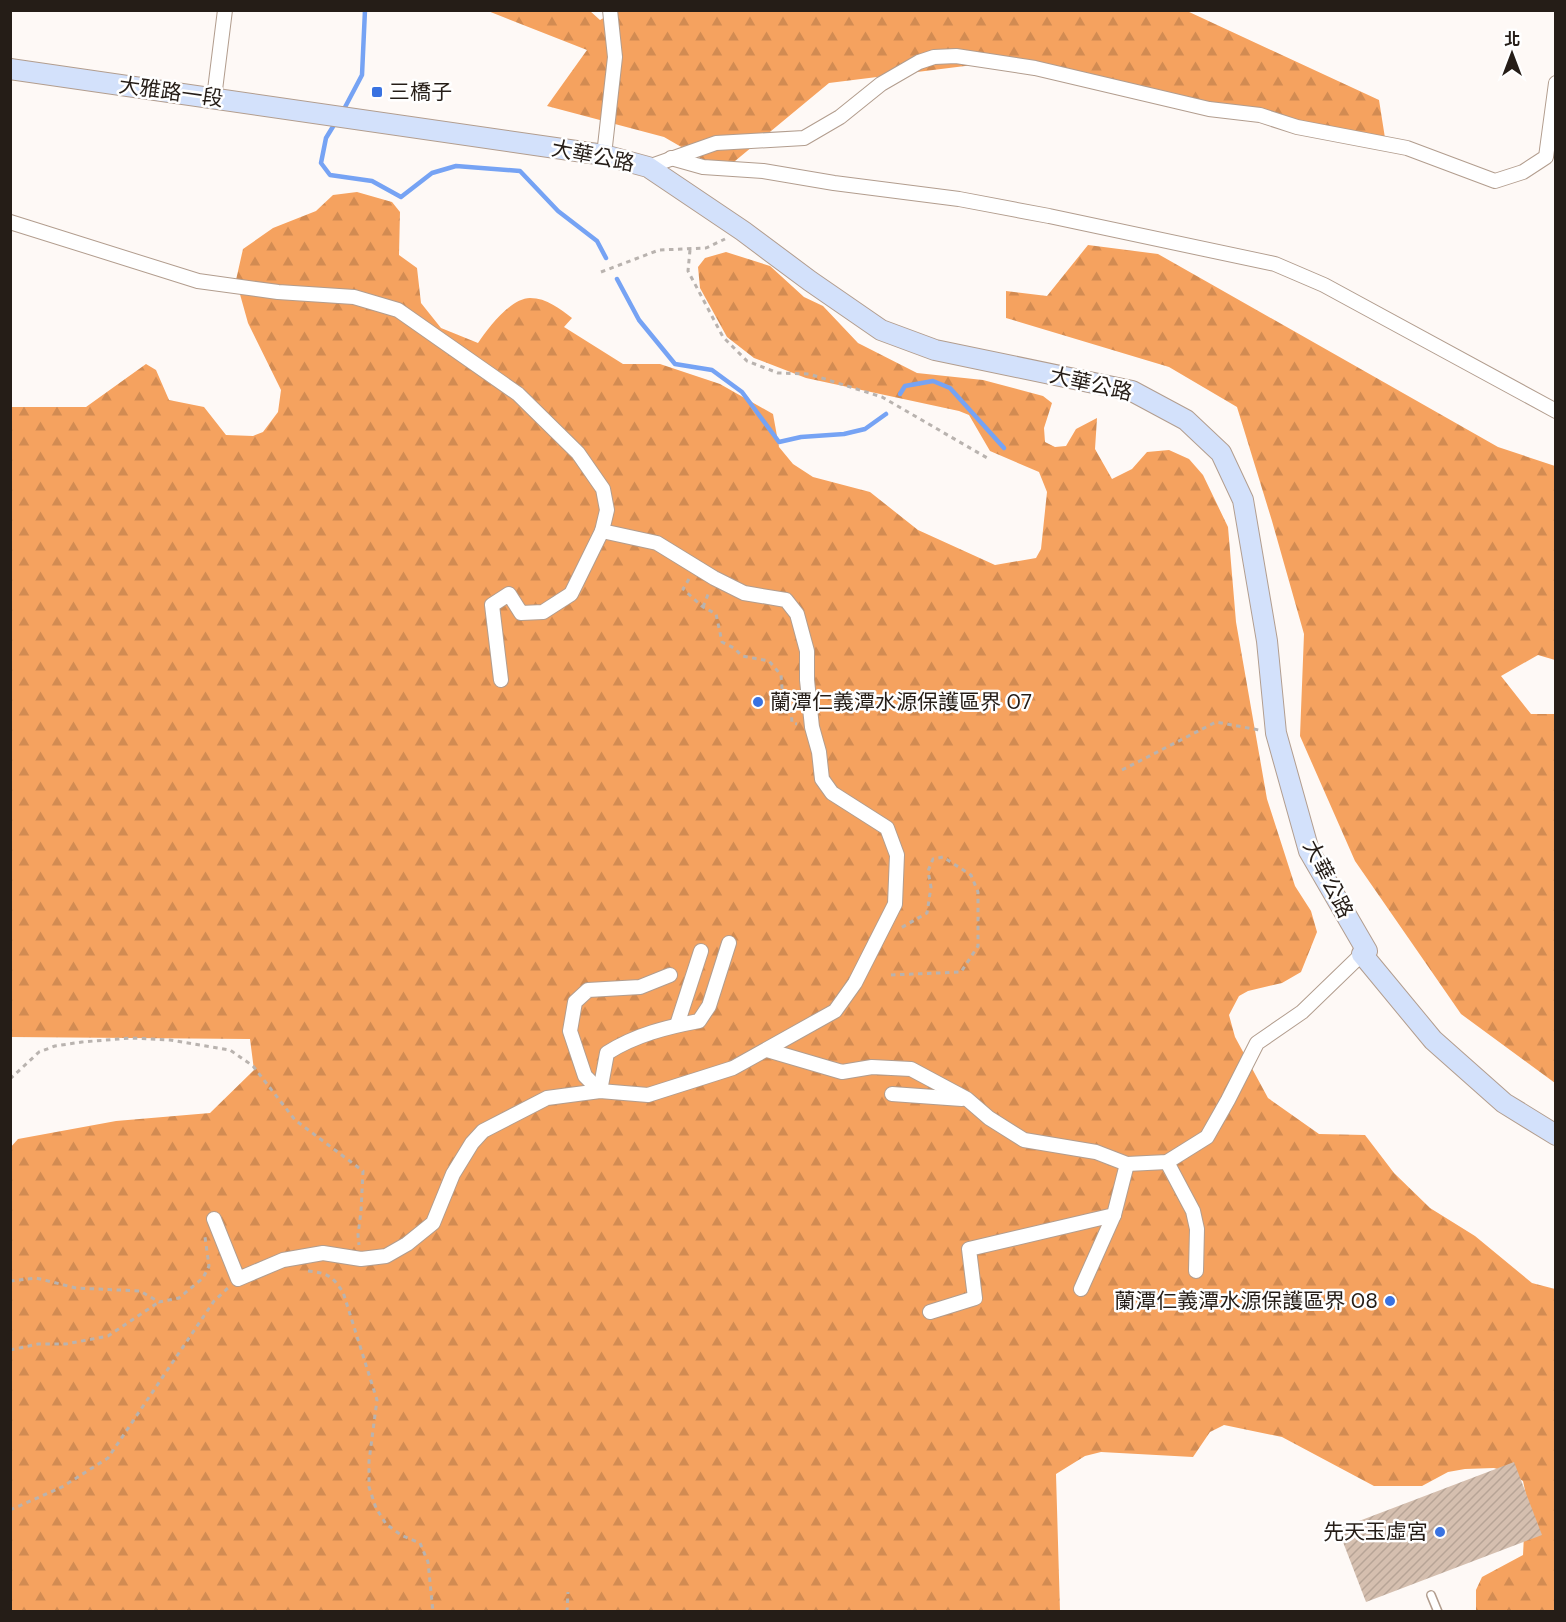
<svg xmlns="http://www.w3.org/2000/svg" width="1566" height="1622" viewBox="0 0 1566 1622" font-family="'DM Sans','Noto Sans TC',sans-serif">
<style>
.forest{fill:url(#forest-firs)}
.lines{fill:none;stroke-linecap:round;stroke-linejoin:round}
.stream{stroke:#76a3f4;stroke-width:4.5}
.building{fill:url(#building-hatch)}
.lane-casing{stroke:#b29d8e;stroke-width:10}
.street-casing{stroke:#b29d8e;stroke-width:16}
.secondary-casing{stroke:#b29d8e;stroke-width:22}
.path{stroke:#b9b3af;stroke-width:3;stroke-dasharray:4.5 4.5;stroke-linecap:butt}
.lane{stroke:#fff;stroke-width:7}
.street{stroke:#fff;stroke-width:14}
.secondary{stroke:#d3e1fb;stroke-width:20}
.poi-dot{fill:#3972e1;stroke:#fff;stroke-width:2}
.labels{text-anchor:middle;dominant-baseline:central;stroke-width:5;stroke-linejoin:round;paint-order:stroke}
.street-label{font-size:21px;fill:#251d17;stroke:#fff}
.poi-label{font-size:21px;fill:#251d17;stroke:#fff;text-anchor:start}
</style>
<defs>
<pattern id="forest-firs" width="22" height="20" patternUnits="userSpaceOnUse" patternTransform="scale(1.5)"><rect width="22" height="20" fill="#f5a25f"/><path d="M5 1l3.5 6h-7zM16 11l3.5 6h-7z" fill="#d28b52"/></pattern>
<pattern id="building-hatch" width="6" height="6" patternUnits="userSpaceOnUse" patternTransform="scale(1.5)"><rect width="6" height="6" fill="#d5bfaf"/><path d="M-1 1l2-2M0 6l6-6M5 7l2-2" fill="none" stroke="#b7a496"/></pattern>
</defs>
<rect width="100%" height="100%" fill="#fef9f6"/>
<g class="forest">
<polygon points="618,10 1187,11 1379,100 1385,138 1180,98 973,65 829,83 723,171 664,137 547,106 587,50 488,11 590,11 600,20"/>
<path d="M357,192L392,202L400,212L399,255L417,268L421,303L441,328L478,343C488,328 511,298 530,298C547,298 560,309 572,318L564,327L623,364H660L720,384L773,414L779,447L793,464L813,477L870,492L918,530L995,565L1036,558L1041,549L1047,492L1039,472L990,451L969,415L959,411L806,378L754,358L727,337L700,288L698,267L705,258L726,252L770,266L804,297L823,306L858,343L917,373L983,380L1043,396L1052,403L1044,428L1045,442L1055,447L1066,446L1076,429L1097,418L1095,449L1112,479L1132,469L1147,452L1169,450L1189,459L1203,475L1228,527L1236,622L1267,799L1295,886L1311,911L1317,932L1301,972L1282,983L1248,991L1239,996L1229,1015L1235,1037L1268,1098L1319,1134L1365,1135L1394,1173L1430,1208L1475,1236L1532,1283L1555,1289V1611H1476V1590L1482,1577L1523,1555L1526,1495L1523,1481L1510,1473L1494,1468L1465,1469L1448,1472L1422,1486H1374L1282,1437L1224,1425L1210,1432L1193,1457L1101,1452L1085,1456L1056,1474L1060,1611H11L10,1148L18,1139L116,1121L210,1113L254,1070L250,1039L11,1037V407H86L146,364L156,370L169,400L204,407L226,435L253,436L263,432L278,412L281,390L248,323L236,280L243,249L273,228L316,211L333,195Z"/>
<polygon points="1088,245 1158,254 1498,447 1555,466 1555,660 1538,655 1501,676 1531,714 1555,714 1555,1083 1461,1014 1355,861 1300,736 1304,634 1272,521 1237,407 1169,367 1006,318 1006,291 1047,296"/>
</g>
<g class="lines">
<g class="stream">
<polyline points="343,111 362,75 365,10"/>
<polyline points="337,120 326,138 321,163 330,175 372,181 401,197 432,173 456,166 520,171 558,211 597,241 606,258"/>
<polyline points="617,279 639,320 675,364 712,370 742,392 779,442 801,437 844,434 865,429 886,414"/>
<polyline points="900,394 905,386 933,381 950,388 1004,448"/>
</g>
</g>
<polygon class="building" points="1514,1462 1542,1535 1366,1602 1338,1529"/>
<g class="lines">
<defs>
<polyline id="lane" points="1431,1595 1438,1612"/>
<g id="street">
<polyline points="214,98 225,10"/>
<polyline points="604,155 615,57 610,10"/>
<polyline points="671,158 703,167 763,171 834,183 959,199 1049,216 1275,264 1324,285 1556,411"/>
<polyline points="648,167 716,143 804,138 840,117 881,84 919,62 934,57 956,56 1035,68 1209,109 1260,115 1297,127 1407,148 1495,181 1523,172 1546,157 1556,83"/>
<polyline points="10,222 198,281 278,292 354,297 398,310 518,394 578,453 603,489 607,510 602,531 657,543 714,578 744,593 786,600 797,614 807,651 807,680 812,727 819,752 822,779 832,793 887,828 897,855 895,904 855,983 835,1011 733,1068 648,1095 600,1091 547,1098 483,1131 472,1143 453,1174 433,1223 407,1244 386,1256 361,1259 323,1253 283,1260 238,1279 214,1219"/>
<polyline points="501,680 492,605 509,594 521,613 543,612 571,594 602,531"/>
<polyline points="677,1025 701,951"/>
<polyline points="767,1050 842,1072 872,1067 911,1069 967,1099 989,1118 1024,1140 1096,1152 1127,1164 1167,1162 1207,1137 1228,1100 1257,1043 1302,1012 1362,954"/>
<path d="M600,1091L607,1053C635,1035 667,1027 699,1021L709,1006L729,943"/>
<polyline points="600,1091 585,1076 570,1031 575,1002 588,990 640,987 670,975"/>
<polyline points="892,1094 962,1099"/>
<polyline points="1167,1162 1193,1211 1197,1229 1196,1271"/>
<polyline points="1081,1289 1114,1215"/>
<polyline points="930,1312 975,1298 969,1249 1114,1215 1127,1164"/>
</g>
<polyline id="secondary" points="10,69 604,155 648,167 743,231 810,281 881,330 935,350 1132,391 1186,420 1221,453 1243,500 1267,641 1276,733 1309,851 1367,951 1362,954 1433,1040 1504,1103 1556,1135"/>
</defs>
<use href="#lane" class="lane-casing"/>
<use href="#street" class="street-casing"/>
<use href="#secondary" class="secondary-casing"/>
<g class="path">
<polyline points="690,250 688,271 723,337 747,361 778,373 809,374 882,397 989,459"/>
<polyline points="601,272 659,250 706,248 725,239"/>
<polyline points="689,579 683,589 703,607 716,614 722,642 734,648 742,656 769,661 781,675 783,700 791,709 792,723 797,724"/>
<polyline points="703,607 709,592"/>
<polyline points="1122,770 1216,722 1259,730"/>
<polyline points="891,975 961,972 978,946 978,892 971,875 943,857 933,859 928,871 931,887 927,913 899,929"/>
<polyline points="10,1079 39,1052 55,1046 82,1042 130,1038 170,1040 230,1050 253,1066 295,1120 363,1171 361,1211 358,1235 359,1245"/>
<path d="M308,1271C328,1273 332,1276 343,1292L377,1400L369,1461V1487L376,1508L386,1524L401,1535L420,1543L428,1562L433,1612"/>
<polyline points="10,1281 36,1278 76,1288 140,1291 159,1302 179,1298 203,1278 209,1266 205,1237"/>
<polyline points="10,1350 38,1344 66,1344 108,1336 159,1302"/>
<polyline points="10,1510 62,1487 108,1458 214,1301 228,1288"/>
<polyline points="567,1612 568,1592"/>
</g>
<use href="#lane" class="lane"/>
<use href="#street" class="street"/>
<use href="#secondary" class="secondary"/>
</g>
<g class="poi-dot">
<rect x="371" y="86" width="12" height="12" rx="3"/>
<circle cx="758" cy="702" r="6"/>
<circle cx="1390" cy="1301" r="6"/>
<circle cx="1440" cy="1532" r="6"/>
</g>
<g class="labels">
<g class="street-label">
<text transform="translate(171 92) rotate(8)">大雅路一段</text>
<text transform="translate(593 156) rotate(11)">大華公路</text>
<text transform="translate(1091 384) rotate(13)">大華公路</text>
<text transform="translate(1328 879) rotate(63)">大華公路</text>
</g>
<g class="poi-label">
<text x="389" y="92">三橋子</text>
<text x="770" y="702">蘭潭仁義潭水源保護區界 07</text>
<text x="1378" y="1301" text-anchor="end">蘭潭仁義潭水源保護區界 08</text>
<text x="1428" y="1532" text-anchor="end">先天玉虛宮</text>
</g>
</g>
<rect width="1566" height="1622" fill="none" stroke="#251d17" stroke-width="24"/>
<g transform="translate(1512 54)" stroke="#ffffff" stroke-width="4.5" paint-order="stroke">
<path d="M0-4.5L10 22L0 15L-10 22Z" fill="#251d17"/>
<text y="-9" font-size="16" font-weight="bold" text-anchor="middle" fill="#251d17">北</text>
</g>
</svg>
